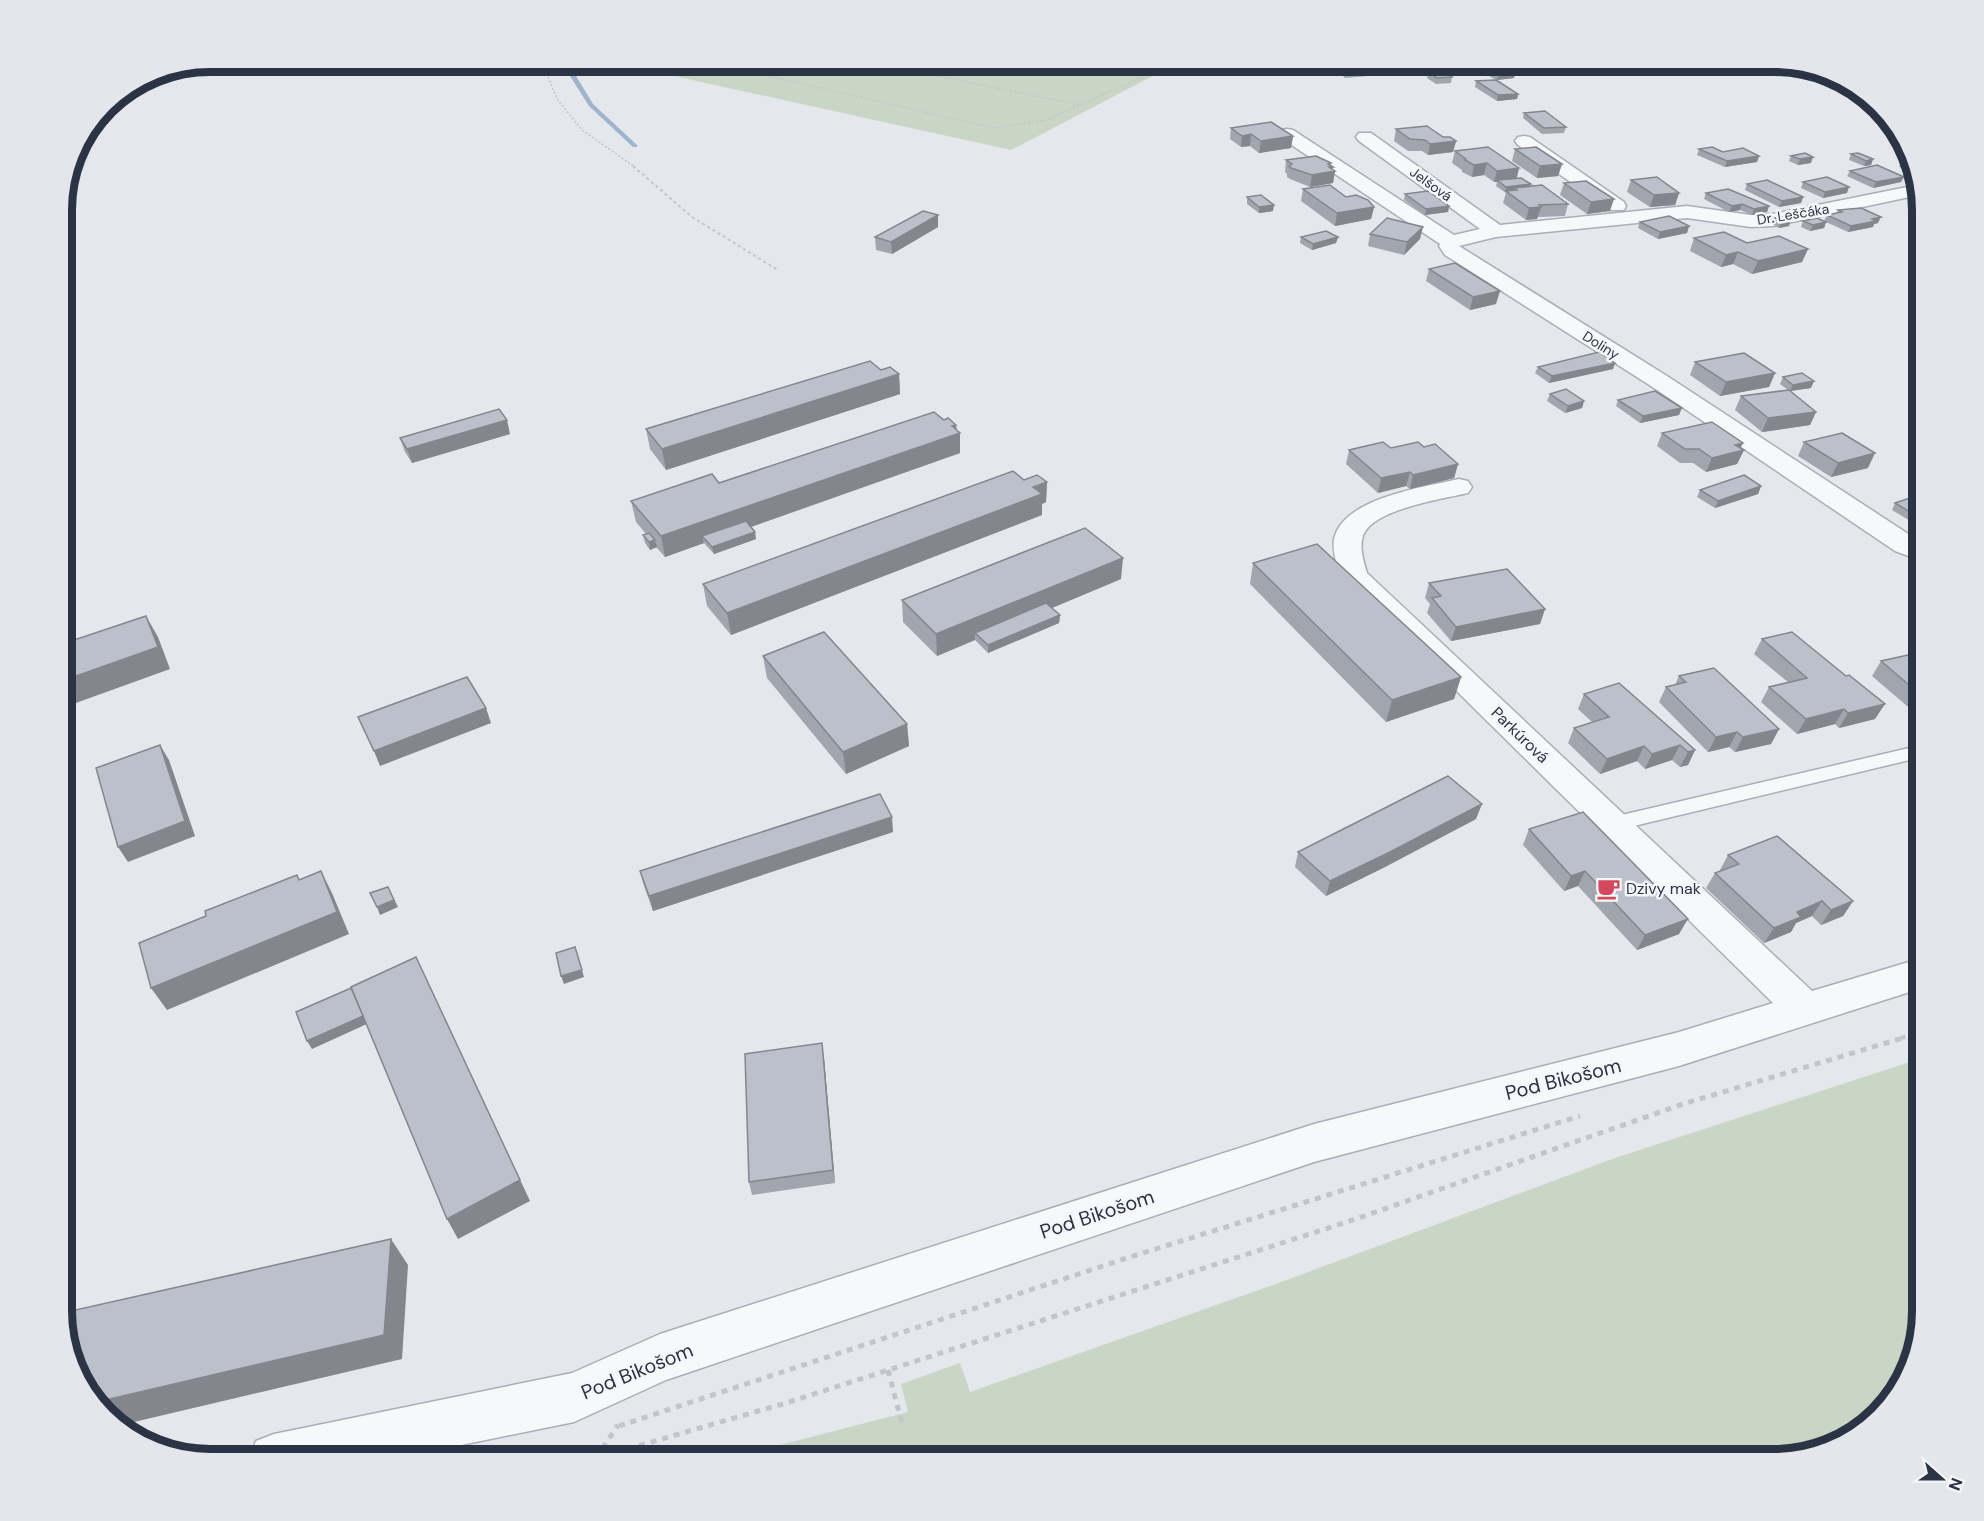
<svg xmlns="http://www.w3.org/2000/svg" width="1984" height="1521" viewBox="0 0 1984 1521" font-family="'DM Sans',sans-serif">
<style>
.green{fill:#c9d6c5}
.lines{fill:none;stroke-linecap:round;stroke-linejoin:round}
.stream{fill:#9fb4cc;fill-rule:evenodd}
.service-casing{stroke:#a9aeb7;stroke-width:3}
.minor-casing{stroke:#a9aeb7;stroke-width:3}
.path-far3{stroke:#c2c5cb;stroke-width:1.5;stroke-dasharray:2 2;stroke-linecap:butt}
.path-far2{stroke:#c2c5cb;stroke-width:2;stroke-dasharray:3 3;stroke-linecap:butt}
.path-far1{stroke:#c2c5cb;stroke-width:4;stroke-dasharray:4.5 4.5;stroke-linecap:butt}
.path{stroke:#c2c5cb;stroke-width:5;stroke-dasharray:6 6;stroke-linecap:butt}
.service{fill:#f7f8fa;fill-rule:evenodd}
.minor{fill:#f7f8fa;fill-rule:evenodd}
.wall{fill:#a1a5ae}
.shaded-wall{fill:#83868d}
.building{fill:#bbc0ca;stroke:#83868d;stroke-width:1.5}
.labels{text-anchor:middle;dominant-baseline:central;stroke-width:5;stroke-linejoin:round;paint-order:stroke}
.far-street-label{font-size:14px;fill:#2b3445;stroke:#f4f6f9}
.street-label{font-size:16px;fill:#2b3445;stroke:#f4f6f9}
.poi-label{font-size:16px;fill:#2b3445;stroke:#f4f6f9;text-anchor:start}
.near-street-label{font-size:20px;fill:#2b3445;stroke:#f4f6f9}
.rim{fill:none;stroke:#2b3445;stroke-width:8}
</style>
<rect width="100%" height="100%" fill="#e4e7ec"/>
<g class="green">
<polygon points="610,62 1139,62 1170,67 1011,150"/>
<polygon points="1922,1058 1922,1312 1915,1359 1892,1402 1846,1439 1758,1459 725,1459 908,1412 901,1384 960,1363 970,1392 1284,1281 1615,1158"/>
</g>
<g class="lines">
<polygon class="stream" points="578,62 584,62 579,66 576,76 593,104 637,145 637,147 633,147 589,106 570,76 573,65"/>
<defs>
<polygon id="service" points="1922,745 1922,757 1613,831 1606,829 1604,824 1606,819 1613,817"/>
<g id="minor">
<polygon points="1287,129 1293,130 1454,235 1480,229 1359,141 1356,137 1359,133 1371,133 1500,225 1687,206 1751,215 1773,214 1917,185 1919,195 1773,226 1751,227 1687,218 1496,237 1459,246 1667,376 1922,543 1922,561 1895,551 1651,386 1445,255 1439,246 1440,244 1281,138 1278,134 1281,130"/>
<polygon points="1524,136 1530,137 1624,202 1626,206 1624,210 1610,210 1518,145 1515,141 1518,137"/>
<path d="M1459,479L1468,481L1472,487L1468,493C1443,499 1372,509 1363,536C1359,548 1364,562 1367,573L1812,991L1922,958V988L1679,1066L1314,1162L666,1380L574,1422L393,1459H249L256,1441L274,1434L572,1373L660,1334L1314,1124L1679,1032L1773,1003L1340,576C1337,565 1332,551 1334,539C1343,498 1424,487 1459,479Z"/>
</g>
</defs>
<use href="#service" class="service-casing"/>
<use href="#minor" class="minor-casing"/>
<g class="path-far3">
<polyline points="550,62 546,72 557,99 582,130 635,167"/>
<polyline points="708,62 994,128 1046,120 1140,78 1143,73 1167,62"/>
<polyline points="869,62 1080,105"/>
<polyline points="1083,62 1143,73"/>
</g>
<polyline class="path-far2" points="633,166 692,217 778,270"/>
<polyline class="path-far1" points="1901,1038 1922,1032"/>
<g class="path">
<polyline points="888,1370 902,1424"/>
<polyline points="619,1426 1127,1258 1580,1116"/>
<polyline points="596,1458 618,1425"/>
<polyline points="509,1459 541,1452"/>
<polyline points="593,1459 786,1403 1347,1222 1683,1104 1906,1037"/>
</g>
<use href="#service" class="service"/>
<use href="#minor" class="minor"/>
</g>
<g class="wall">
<polygon points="1209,62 1242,62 1243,68 1218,70"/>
<polygon points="1251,62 1290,62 1289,68 1262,70 1255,62"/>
<polygon points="1335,62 1363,62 1359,62 1369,71 1368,76 1345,78 1335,68"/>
<polygon points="1390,62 1424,62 1423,67 1398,68"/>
<polygon points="1532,62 1562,62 1562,63 1537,65"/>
<polygon points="1491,70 1515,73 1514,78 1497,80 1518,94 1517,99 1497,101 1475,87 1476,81 1496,80 1489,76"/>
<polygon points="1429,72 1452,77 1451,83 1436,84 1427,78"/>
<polygon points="1524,113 1566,127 1564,133 1542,134 1523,118"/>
<polygon points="1231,128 1293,136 1291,148 1259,153 1250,146 1241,147 1230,139"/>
<polygon points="1396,129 1443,137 1456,141 1453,152 1428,155 1422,151 1408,151 1394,141"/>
<polygon points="1515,149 1562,164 1558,176 1537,178 1512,161"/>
<polygon points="1699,149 1723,152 1759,156 1757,162 1725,167 1697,155"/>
<polygon points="1455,151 1519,168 1517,178 1530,186 1568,204 1565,216 1538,217 1537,219 1526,220 1503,203 1506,193 1496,186 1497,182 1494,182 1484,175 1472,177 1462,172 1462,170 1452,163"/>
<polygon points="1851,154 1873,159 1871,165 1864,166 1849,160"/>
<polygon points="1909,154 1914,173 1899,167 1904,155"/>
<polygon points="1791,156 1811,163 1798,165 1789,161"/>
<polygon points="1286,160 1331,163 1330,165 1332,169 1335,171 1333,183 1310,187 1290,179 1287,177 1287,174 1285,172"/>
<polygon points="1850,171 1901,182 1873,188 1847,176"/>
<polygon points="1631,180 1679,193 1675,205 1650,207 1627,192"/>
<polygon points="1803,182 1847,193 1823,198 1801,188"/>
<polygon points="1564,183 1610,211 1587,214 1560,195"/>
<polygon points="1747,184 1803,197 1801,203 1779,207 1745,190"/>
<polygon points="1303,189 1346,197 1374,207 1371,219 1335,226 1301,201"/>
<polygon points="1706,193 1769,206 1767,212 1752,215 1740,210 1729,212 1704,199"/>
<polygon points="1405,194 1449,206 1448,212 1425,215 1404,200"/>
<polygon points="1247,197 1273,211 1259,213 1247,204"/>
<polygon points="1920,197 1922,206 1916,204"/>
<polygon points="1838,210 1878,223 1874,224 1873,227 1848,232 1826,222 1824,228 1810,231 1801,227 1803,221 1824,221 1827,215 1837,213"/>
<polygon points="1775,218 1791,219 1789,226 1779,228 1772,224"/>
<polygon points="1640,222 1689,226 1687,233 1658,239 1638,228"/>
<polygon points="938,227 892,254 876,250 875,237"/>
<polygon points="1370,234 1420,239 1404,255 1368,246"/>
<polygon points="1301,237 1338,237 1336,243 1312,250 1300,243"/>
<polygon points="1694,238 1808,249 1802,262 1752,274 1733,264 1721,267 1690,251"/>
<polygon points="1429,269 1496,304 1470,310 1426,281"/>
<polygon points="1695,362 1775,373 1769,387 1720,396 1690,375"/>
<polygon points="1615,363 1613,369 1549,383 1535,373 1538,367"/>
<polygon points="881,370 899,374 900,394 666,470 650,449 646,429"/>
<polygon points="1783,377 1811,388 1790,391 1816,412 1810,425 1762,432 1735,410 1741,396 1788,390 1780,384"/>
<polygon points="1550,394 1584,401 1582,408 1565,413 1547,401"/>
<polygon points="1618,400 1679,415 1640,423 1616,406"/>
<polygon points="944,420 956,425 960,453 751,527 756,539 714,554 704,543 665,557 656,547 650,550 645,543 643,535 646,534 636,522 631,501 719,483"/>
<polygon points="1662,433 1743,443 1740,448 1744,450 1737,464 1706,472 1693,463 1680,463 1657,446"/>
<polygon points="510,434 412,463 405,452 400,438"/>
<polygon points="1804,442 1868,468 1831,477 1798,456"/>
<polygon points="1424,447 1458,464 1454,478 1410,489 1406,486 1378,493 1346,464 1349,450"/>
<polygon points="1024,480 1047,482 1046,502 1042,504 1042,515 731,635 707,606 703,584"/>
<polygon points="1761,486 1758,494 1715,508 1697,497 1700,490"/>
<polygon points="1922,494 1922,528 1892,510 1895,503"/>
<polygon points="1253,563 1461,677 1454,699 1386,722 1250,584"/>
<polygon points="1121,579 1052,608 1060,615 1059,623 988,653 975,640 937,656 903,622 902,600"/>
<polygon points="1429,583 1545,609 1540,624 1451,641 1427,613 1430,604 1425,598"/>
<polygon points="1762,639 1846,676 1875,719 1839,728 1835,724 1797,734 1761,702 1769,687 1788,682 1754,654"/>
<polygon points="1922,652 1922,702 1907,706 1872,676 1881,661"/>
<polygon points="763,656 907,724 909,746 846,774 767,678"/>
<polygon points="1679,676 1779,729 1771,744 1735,752 1729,747 1708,752 1659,702 1666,687 1675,685"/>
<polygon points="1584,694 1695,750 1688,765 1680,767 1672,760 1645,769 1637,761 1600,774 1568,743 1574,728 1592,722 1578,709"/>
<polygon points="1476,819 1383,868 1326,896 1295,867 1298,852"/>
<polygon points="1529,829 1679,934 1637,950 1578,886 1564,891 1523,845"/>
<polygon points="893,832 653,911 644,886 640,871"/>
<polygon points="1728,855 1853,901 1843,916 1821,925 1812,916 1796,923 1791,932 1764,943 1706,888 1715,873 1721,871 1720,870"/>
<polygon points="824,1058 835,1183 752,1195 749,1182"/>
</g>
<g class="shaded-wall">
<polygon points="1244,63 1243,68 1218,70 1218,65"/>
<polygon points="1515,73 1514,78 1497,80 1498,75"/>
<polygon points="1518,94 1517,99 1497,101 1498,95"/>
<polygon points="1251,134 1250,146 1241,147 1242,136"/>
<polygon points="1293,136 1291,148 1259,153 1261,141"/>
<polygon points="1456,141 1453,152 1428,155 1430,144"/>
<polygon points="1759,156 1757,162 1725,167 1727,161"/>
<polygon points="1813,157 1811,163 1798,165 1800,159"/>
<polygon points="1873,159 1871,165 1864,166 1866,161"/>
<polygon points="1331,163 1330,167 1333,167 1332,172 1335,171 1333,183 1310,187 1312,175 1328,164"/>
<polygon points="1487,163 1484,175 1472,177 1474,165"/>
<polygon points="1562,164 1558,176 1537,178 1540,166"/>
<polygon points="1519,168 1516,180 1497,180 1497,182 1494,182 1497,171"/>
<polygon points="1904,177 1901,182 1873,188 1876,182"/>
<polygon points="1531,184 1529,190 1517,190 1514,188 1513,192 1506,191 1505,193 1506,187"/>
<polygon points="1849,187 1847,193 1823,198 1825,192"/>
<polygon points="1679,193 1675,205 1650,207 1654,195"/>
<polygon points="1803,197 1801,203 1779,207 1782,201"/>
<polygon points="1614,199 1610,211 1587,214 1591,202"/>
<polygon points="1742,204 1740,210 1729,212 1732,206"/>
<polygon points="1274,205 1273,211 1259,213 1259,207"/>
<polygon points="1449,206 1448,212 1425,215 1426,209"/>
<polygon points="1769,206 1767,212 1752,215 1754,209"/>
<polygon points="1374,207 1371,219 1335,226 1337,213"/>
<polygon points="1541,207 1537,219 1526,220 1529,208"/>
<polygon points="938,215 938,227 892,254 891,242"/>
<polygon points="1881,217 1878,223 1874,224 1873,227 1848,232 1851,226 1872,219"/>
<polygon points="1791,219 1789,226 1779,228 1781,222"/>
<polygon points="1826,222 1824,228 1810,231 1813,225"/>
<polygon points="1689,226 1687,233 1658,239 1660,232"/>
<polygon points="1423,227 1420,239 1404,255 1407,242"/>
<polygon points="1338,237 1336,243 1312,250 1313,244"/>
<polygon points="1808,249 1802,262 1752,274 1758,261"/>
<polygon points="1738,252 1733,264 1721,267 1726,255"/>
<polygon points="1500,291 1496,304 1470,310 1473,297"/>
<polygon points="1615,363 1613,369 1549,383 1552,376"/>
<polygon points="1775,373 1769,387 1720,396 1726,382"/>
<polygon points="899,374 900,394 666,470 662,449"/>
<polygon points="1814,381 1811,388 1790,391 1793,385"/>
<polygon points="1584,401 1582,408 1565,413 1568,406"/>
<polygon points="1682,408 1679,415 1640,423 1643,416"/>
<polygon points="1816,412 1810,425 1762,432 1768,418"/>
<polygon points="507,420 510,434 412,463 407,449"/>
<polygon points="956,425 957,434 960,433 960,453 708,542 702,536 704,543 665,557 661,536"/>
<polygon points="1743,443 1739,451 1744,450 1737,464 1706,472 1712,458 1735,445"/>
<polygon points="1875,453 1868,468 1831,477 1838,463"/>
<polygon points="1458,464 1454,478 1410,489 1413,475"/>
<polygon points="1410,472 1406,486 1378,493 1381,478"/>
<polygon points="1047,482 1046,502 1042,504 1042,515 731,635 727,613"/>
<polygon points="1761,486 1758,494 1715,508 1718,501"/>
<polygon points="755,532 756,539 714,554 712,547"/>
<polygon points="655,540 657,547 650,550 649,542"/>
<polygon points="1123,558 1121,579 980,638 975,633 975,640 937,656 936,634"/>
<polygon points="1545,609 1540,624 1451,641 1456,627"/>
<polygon points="1060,615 1059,623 988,653 988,645"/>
<polygon points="146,616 158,637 170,669 62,708 62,681"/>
<polygon points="1461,677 1454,699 1386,722 1392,700"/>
<polygon points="1922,689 1922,702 1907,706 1916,691"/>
<polygon points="1885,704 1875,719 1839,728 1848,713"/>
<polygon points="486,708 491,723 380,766 374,751"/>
<polygon points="1844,709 1835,724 1797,734 1806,719"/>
<polygon points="907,724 909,746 846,774 843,752"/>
<polygon points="1779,729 1771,744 1735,752 1743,737"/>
<polygon points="1737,732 1729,747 1708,752 1716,737"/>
<polygon points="160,745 169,760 195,836 128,862 118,847"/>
<polygon points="1680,745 1672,760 1645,769 1652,754"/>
<polygon points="1644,746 1637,761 1600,774 1607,759"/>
<polygon points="1695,750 1688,765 1680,767 1688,752"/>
<polygon points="1482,804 1476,819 1383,868 1326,896 1330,881"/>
<polygon points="892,817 893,832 653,911 649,896"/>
<polygon points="321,871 332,893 349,934 167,1010 151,988"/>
<polygon points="1585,871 1578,886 1564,891 1571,876"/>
<polygon points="388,887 398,907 380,915 377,907"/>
<polygon points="1822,901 1812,916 1796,923 1791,932 1764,943 1774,928 1797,912"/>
<polygon points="1853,901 1843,916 1821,925 1831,910"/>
<polygon points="1688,919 1679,934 1637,950 1645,935"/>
<polygon points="575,947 584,977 564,984 561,976"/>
<polygon points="426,979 530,1201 458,1239 447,1219"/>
<polygon points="364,1015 369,1023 312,1049 307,1041"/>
<polygon points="822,1043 824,1058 835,1183 833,1170"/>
<polygon points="391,1239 408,1265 402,1359 117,1426 97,1402"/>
</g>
<g class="building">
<polygon points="1215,62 1242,62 1244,63 1218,65"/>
<polygon points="1335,62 1359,62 1369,71 1346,72"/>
<polygon points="1398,62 1421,62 1399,63"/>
<polygon points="1508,69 1515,73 1498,75 1491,70"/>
<polygon points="1444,71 1452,77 1437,78 1429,72"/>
<polygon points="1496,80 1518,94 1498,95 1476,81"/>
<polygon points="1545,111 1566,127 1544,128 1524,113"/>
<polygon points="1271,122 1293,136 1261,141 1251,134 1242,136 1231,128"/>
<polygon points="1427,126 1443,137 1450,137 1456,141 1430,144 1425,140 1410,139 1396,129"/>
<polygon points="1488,147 1519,168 1497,171 1487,163 1474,165 1465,160 1466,159 1455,151"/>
<polygon points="1536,147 1562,164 1540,166 1515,149"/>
<polygon points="1712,147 1723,152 1743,148 1759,156 1727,161 1699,149"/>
<polygon points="1805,153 1813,157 1800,159 1791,156"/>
<polygon points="1858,153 1873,159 1866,161 1851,154"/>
<polygon points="1316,156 1331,163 1328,164 1333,167 1329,167 1335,171 1312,175 1291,168 1289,166 1292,164 1286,160"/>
<polygon points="1877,165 1904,177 1876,182 1850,171"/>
<polygon points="1657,177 1679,193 1654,195 1631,180"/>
<polygon points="1827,177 1849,187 1825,192 1803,182"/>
<polygon points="1521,178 1531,184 1506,187 1497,180"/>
<polygon points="1767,180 1803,197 1782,201 1747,184"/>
<polygon points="1586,181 1614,199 1591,202 1564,183"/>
<polygon points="1330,185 1346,197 1356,195 1368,200 1374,207 1337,213 1303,189"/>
<polygon points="1542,185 1568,204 1539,205 1541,207 1529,208 1506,191 1517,190 1514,188"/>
<polygon points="1728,189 1769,206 1754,209 1742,204 1732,206 1706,193"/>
<polygon points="1428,191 1449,206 1426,209 1405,194"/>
<polygon points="1261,195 1274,205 1259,207 1247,197"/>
<polygon points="1861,208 1881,217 1872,219 1876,221 1851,226 1827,215 1842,212 1838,210"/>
<polygon points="923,211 938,215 891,242 875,237"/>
<polygon points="1669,216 1689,226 1660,232 1640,222"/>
<polygon points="1785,216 1791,219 1781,222 1775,218"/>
<polygon points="1387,218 1423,227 1407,242 1370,234"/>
<polygon points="1817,218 1826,222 1813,225 1803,221"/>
<polygon points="1326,231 1338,237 1313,244 1301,237"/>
<polygon points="1724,232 1747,243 1779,236 1808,249 1758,261 1738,252 1726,255 1694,238"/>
<polygon points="1455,263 1500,291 1473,297 1429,269"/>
<polygon points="1599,352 1615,363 1552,376 1538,367"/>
<polygon points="1744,353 1775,373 1726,382 1695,362"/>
<polygon points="870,361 881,370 890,367 899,374 662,449 646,429"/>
<polygon points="1802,373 1814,381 1793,385 1783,377"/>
<polygon points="1566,389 1584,401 1568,406 1550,394"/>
<polygon points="1789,390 1816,412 1768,418 1741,396"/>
<polygon points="1655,391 1682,408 1643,416 1618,400"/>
<polygon points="499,409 507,420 407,449 400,438"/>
<polygon points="934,412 944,420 948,418 956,425 952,426 960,433 661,536 631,501 712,474 719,483"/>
<polygon points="1712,422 1743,443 1735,445 1744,450 1712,458 1699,449 1685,449 1662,433"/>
<polygon points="1842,433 1875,453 1838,463 1804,442"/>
<polygon points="1383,442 1391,448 1418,442 1424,447 1435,444 1458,464 1413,475 1410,472 1381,478 1349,450"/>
<polygon points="1013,471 1024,480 1037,475 1047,482 1033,487 1042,494 727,613 703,584"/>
<polygon points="1744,475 1761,486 1718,501 1700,490"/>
<polygon points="1922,494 1922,519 1895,503"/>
<polygon points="746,521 755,532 712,547 702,536"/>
<polygon points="1085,528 1123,558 936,634 902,600"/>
<polygon points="649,533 655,540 649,542 643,535"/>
<polygon points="1317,544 1461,677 1392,700 1253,563"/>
<polygon points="1507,569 1545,609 1456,627 1432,598 1441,596 1429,583"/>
<polygon points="1046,603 1060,615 988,645 975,633"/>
<polygon points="146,616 158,647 62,681 62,644"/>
<polygon points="824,632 907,724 843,752 763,656"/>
<polygon points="1792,632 1846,676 1849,675 1885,704 1848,713 1844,709 1806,719 1769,687 1807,678 1762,639"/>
<polygon points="1922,652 1922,689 1916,691 1881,661"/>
<polygon points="1714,668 1779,729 1743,737 1737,732 1716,737 1666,687 1686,682 1679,676"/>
<polygon points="467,677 486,708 374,751 358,717"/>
<polygon points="1619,683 1695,750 1688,752 1680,745 1652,754 1644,746 1607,759 1574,728 1609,717 1584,694"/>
<polygon points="160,745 185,821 118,847 96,768"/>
<polygon points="1448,776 1482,804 1388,853 1330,881 1298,852"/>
<polygon points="880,794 892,817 649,896 640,871"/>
<polygon points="1583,812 1688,919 1645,935 1585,871 1571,876 1529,829"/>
<polygon points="1777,836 1853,901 1831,910 1822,901 1797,912 1801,917 1774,928 1715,873 1739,864 1728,855"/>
<polygon points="321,871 337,912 151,988 139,943 206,916 205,911 297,875 299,880"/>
<polygon points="388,887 394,900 377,907 370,893"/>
<polygon points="575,947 582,970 561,976 556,953"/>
<polygon points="416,957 520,1180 447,1219 351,987"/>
<polygon points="351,988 363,1016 307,1041 296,1012"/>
<polygon points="822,1043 833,1170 749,1182 745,1054"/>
<polygon points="391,1239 384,1335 97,1402 77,1377 62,1321 62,1313"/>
</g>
<defs>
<symbol id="cafe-bare" viewBox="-9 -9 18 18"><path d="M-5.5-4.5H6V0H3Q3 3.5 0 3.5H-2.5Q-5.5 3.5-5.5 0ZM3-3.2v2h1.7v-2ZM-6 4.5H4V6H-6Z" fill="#d1495b" stroke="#f4f6f9" stroke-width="2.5" paint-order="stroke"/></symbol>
</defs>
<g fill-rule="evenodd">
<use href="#cafe-bare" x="1592" y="872" width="33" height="33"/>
</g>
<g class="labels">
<g class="far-street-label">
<text transform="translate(1431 184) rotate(36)">Jelšová</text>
<text transform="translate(1793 214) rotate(-9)">Dr. Leščáka</text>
<text transform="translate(1601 345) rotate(32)">Doliny</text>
</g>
<g class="street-label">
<text transform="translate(1520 735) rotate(44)">Parkúrová</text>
</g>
<g class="poi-label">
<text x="1626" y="888">Dzivy mak</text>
</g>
<g class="near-street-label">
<text transform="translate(1563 1079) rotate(-14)">Pod Bikošom</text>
<text transform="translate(1097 1214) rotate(-18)">Pod Bikošom</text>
<text transform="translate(637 1371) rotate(-22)">Pod Bikošom</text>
</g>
</g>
<path d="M0 0H1984V1521H0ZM210 72H1774A138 138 0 0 1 1912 210V1311A138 138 0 0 1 1774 1449H210A138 138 0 0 1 72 1311V210A138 138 0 0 1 210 72Z" fill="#e4e6eb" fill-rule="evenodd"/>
<path class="rim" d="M210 72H1774A138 138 0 0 1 1912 210V1311A138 138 0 0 1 1774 1449H210A138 138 0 0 1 72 1311V210A138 138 0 0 1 210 72Z"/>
<g transform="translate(1942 1479) rotate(111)" stroke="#f4f6f9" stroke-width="4.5" paint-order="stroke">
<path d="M0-4.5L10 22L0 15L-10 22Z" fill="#2b3445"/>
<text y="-9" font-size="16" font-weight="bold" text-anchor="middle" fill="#2b3445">N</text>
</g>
</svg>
